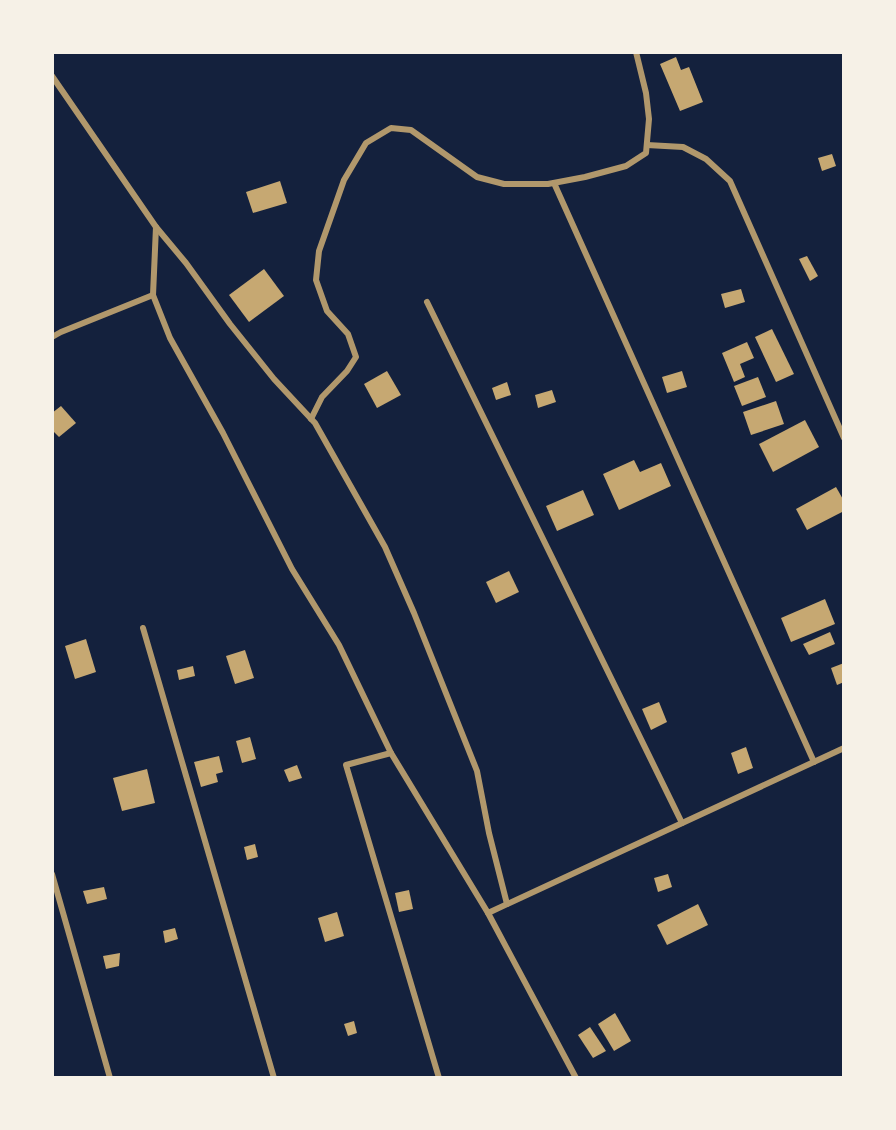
<svg xmlns="http://www.w3.org/2000/svg" width="896" height="1130" viewBox="0 0 896 1130" font-family="Helvetica,sans-serif">
<style>
.building{fill:#c6a872}
.lines{fill:none;stroke-linecap:round;stroke-linejoin:round}
.minor{stroke:#b1986c;stroke-width:6}
</style>
<rect width="100%" height="100%" fill="#14213d"/>
<g class="building">
<polygon points="676,57 681,70 689,67 703,102 680,111 660,64"/>
<polygon points="832,154 836,166 822,171 818,158"/>
<polygon points="280,181 287,203 253,213 246,192"/>
<polygon points="807,256 818,276 810,281 799,259"/>
<polygon points="264,269 284,296 249,322 229,295"/>
<polygon points="741,289 745,302 725,308 721,294"/>
<polygon points="772,329 794,374 776,382 755,337"/>
<polygon points="747,342 754,358 740,364 745,377 734,382 722,353"/>
<polygon points="387,371 401,395 377,408 364,384"/>
<polygon points="682,371 687,387 667,393 662,377"/>
<polygon points="758,377 766,397 742,406 734,386"/>
<polygon points="507,382 511,395 496,400 492,388"/>
<polygon points="552,390 556,402 538,408 535,395"/>
<polygon points="776,401 784,424 751,435 743,412"/>
<polygon points="61,406 76,423 59,437 52,430 52,413"/>
<polygon points="805,420 819,447 773,472 759,444"/>
<polygon points="634,460 640,472 661,463 671,486 619,510 603,474"/>
<polygon points="836,487 844,501 844,511 807,530 796,509"/>
<polygon points="583,490 594,515 557,531 546,506"/>
<polygon points="509,571 519,592 496,603 486,582"/>
<polygon points="825,599 835,624 791,642 781,618"/>
<polygon points="830,632 835,644 809,655 803,644"/>
<polygon points="86,639 96,672 75,679 65,646"/>
<polygon points="245,650 254,678 235,684 226,656"/>
<polygon points="844,663 844,682 837,685 831,668"/>
<polygon points="193,666 195,676 179,680 177,670"/>
<polygon points="659,702 667,722 651,730 642,709"/>
<polygon points="250,737 256,759 242,763 236,741"/>
<polygon points="746,747 753,768 738,774 731,753"/>
<polygon points="219,756 223,772 216,774 218,782 201,787 194,762"/>
<polygon points="297,765 302,778 289,782 284,770"/>
<polygon points="147,769 155,803 122,811 113,778"/>
<polygon points="255,844 258,857 247,860 244,847"/>
<polygon points="668,874 672,887 658,892 654,878"/>
<polygon points="104,887 107,899 87,904 83,891"/>
<polygon points="409,890 413,909 399,912 395,893"/>
<polygon points="698,904 708,925 667,945 657,925"/>
<polygon points="337,912 344,936 325,942 318,918"/>
<polygon points="175,928 178,939 165,943 163,931"/>
<polygon points="120,953 119,966 106,969 103,956"/>
<polygon points="615,1013 631,1041 614,1051 598,1024"/>
<polygon points="354,1021 357,1033 348,1036 344,1024"/>
<polygon points="590,1027 606,1051 593,1058 578,1035"/>
</g>
<g class="lines">
<g class="minor">
<polyline points="52,76 156,227 153,295 170,338 223,433 292,569 339,645 391,753 488,913 576,1078"/>
<polyline points="647,145 683,147 706,159 730,181 844,438"/>
<polyline points="554,183 814,762"/>
<polyline points="156,227 186,263 230,324 274,379 315,423 385,547 414,613 477,771 489,833 507,904"/>
<polyline points="427,302 682,823"/>
<polyline points="52,337 61,332 153,295"/>
<polyline points="311,419 322,397 347,371 356,357 348,334 327,311 316,280 319,251 344,180 366,143 391,128 411,130 477,177 504,184 548,184 585,177 626,166 646,153 649,119 646,93 636,52"/>
<polyline points="143,628 274,1078"/>
<polyline points="391,753 346,765 439,1078"/>
<polyline points="52,874 110,1078"/>
<polyline points="488,913 844,748"/>
</g>
</g>
<rect width="896" height="1130" fill="none" stroke="#f6f1e7" stroke-width="108"/>
</svg>
